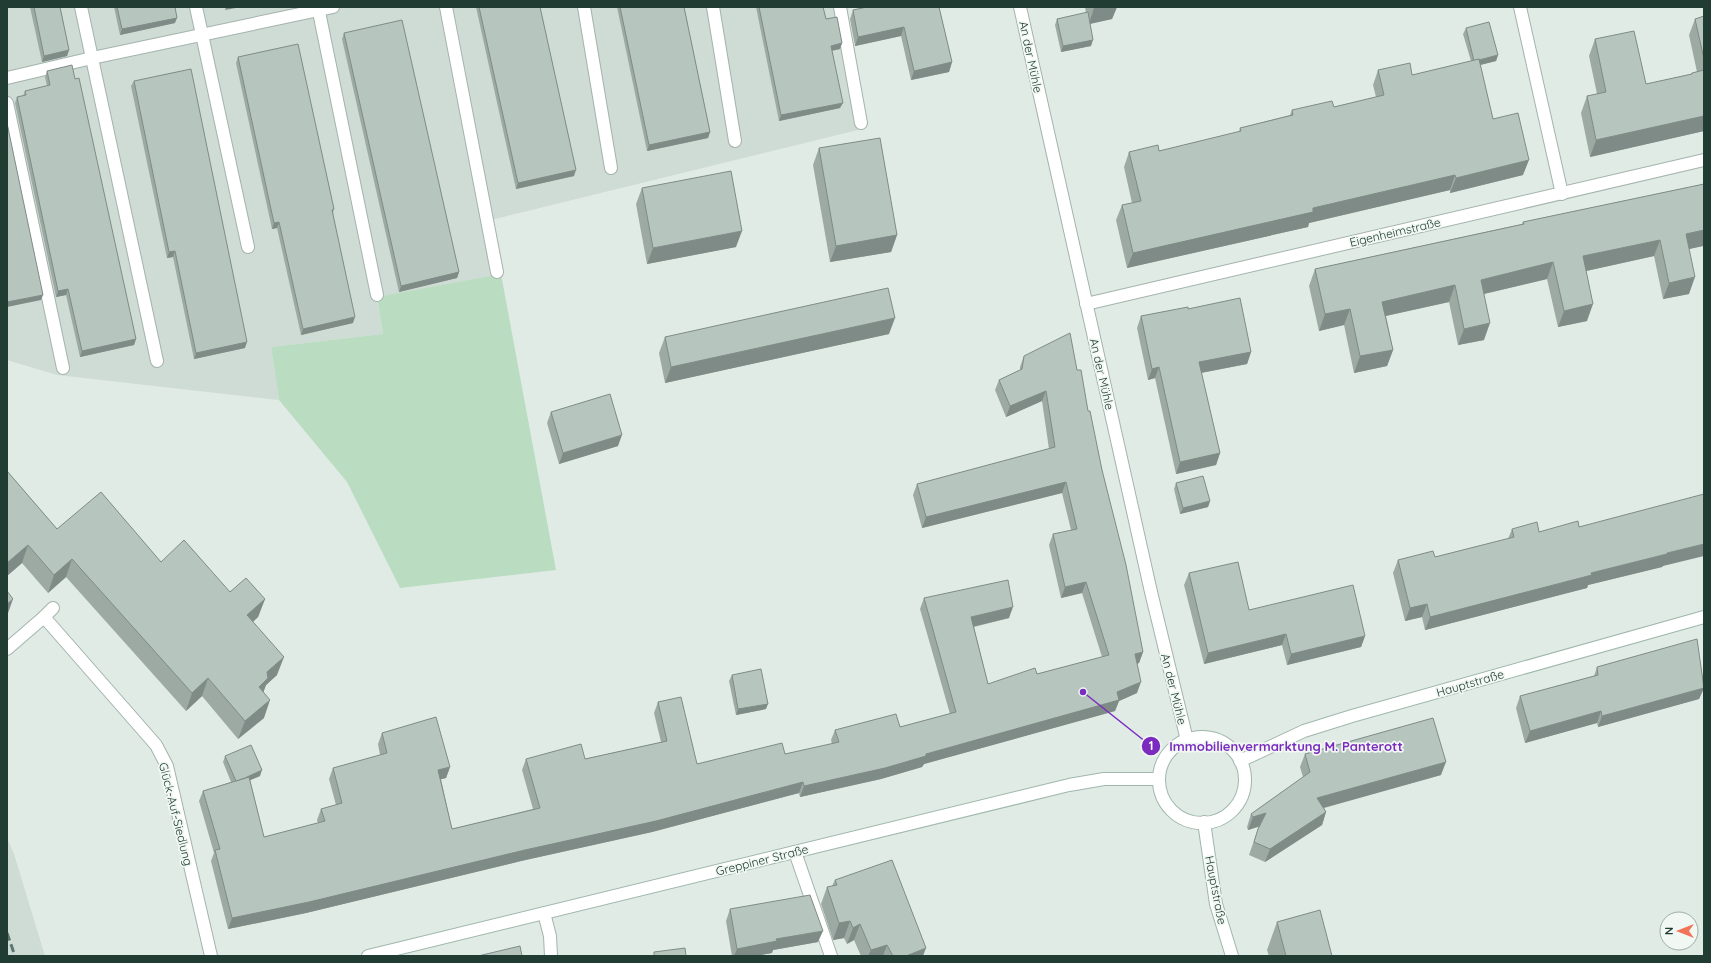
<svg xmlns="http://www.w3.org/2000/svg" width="1711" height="963" viewBox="0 0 1711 963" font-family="Quicksand,sans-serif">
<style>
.built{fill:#cfdbd5}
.green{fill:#baddc1}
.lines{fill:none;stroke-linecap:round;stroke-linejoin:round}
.lane-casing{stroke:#a4b3ad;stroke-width:14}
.street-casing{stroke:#a4b3ad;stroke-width:14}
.secondary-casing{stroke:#9fb7ad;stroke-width:14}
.lane{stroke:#fff;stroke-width:12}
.street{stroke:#fff;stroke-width:12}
.secondary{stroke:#fff;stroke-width:12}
.rail{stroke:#5c786e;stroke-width:3;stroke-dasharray:8 4;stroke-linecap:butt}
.wall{fill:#9daaa4}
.shaded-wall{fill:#7f8b86}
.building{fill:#b6c6bf;stroke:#7f8b86}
.labels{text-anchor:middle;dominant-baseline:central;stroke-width:3.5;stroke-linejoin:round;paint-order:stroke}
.street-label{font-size:12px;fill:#213c33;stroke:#f1f8f4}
.leader{fill:none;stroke:#7b2cbf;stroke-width:1.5}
.callout-dot{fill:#7b2cbf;stroke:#f1f8f4;stroke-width:1.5}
.mark-label{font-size:12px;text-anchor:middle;font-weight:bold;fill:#fff}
.callout-label{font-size:13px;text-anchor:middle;font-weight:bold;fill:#7b2cbf;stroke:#f1f8f4;stroke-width:3.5;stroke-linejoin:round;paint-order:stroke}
</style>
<rect width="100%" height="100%" fill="#e1ebe6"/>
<g class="built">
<polygon points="7,7 844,7 866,128 491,220 501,274 377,298 383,334 271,347 279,400 57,375 7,360"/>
<polygon points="7,838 14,854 45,956 7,956"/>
</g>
<polygon class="green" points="501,274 556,570 400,588 347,482 279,400 271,347 383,334 377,297"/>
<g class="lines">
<defs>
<g id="lane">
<polyline points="81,7 157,361"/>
<polyline points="196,7 248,247"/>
<polyline points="318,7 377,295"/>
<polyline points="446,7 497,272"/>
<polyline points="584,7 611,168"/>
<polyline points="713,7 735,141"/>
<polyline points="840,7 861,123"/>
<polyline points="7,78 92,58 333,7"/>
<polyline points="7,103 63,368"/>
<polyline points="795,852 831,956"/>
</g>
<g id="street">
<polyline points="1020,7 1151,592 1187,740"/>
<polyline points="1520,7 1562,194"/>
<polyline points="1086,304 1704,160"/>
<polyline points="53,608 44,617 156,745 167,766 211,956"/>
<polyline points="7,649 44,617"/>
<polyline points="544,913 550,936 551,956"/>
</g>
<g id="secondary">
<circle cx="1202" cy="780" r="43"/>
<polyline points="1240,761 1304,731 1352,716 1704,617"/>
<polyline points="1204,822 1216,904 1232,956"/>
<polyline points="368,956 1069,785 1104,779 1159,779"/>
</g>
</defs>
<use href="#lane" class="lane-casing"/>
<use href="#street" class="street-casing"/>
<use href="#secondary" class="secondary-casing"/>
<use href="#lane" class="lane"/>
<use href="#street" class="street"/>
<use href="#secondary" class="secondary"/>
<polyline class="rail" points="7,933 15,956"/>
</g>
<g class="wall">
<polygon points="30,7 60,7 69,50 67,56 42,62"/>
<polygon points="114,7 175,7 175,23 120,35"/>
<polygon points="476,7 540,7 574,176 516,189"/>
<polygon points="617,7 684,7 710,132 708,138 647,151"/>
<polygon points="756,7 823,7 826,19 842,43 840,49 832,51 840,108 779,121"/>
<polygon points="939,7 952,62 949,72 911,80 901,36 855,46 850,19 853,10"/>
<polygon points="1085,7 1117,7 1112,19 1090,24 1091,46 1061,52 1055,25 1057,19 1086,13"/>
<polygon points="1704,16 1704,131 1590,157 1581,113 1587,96 1597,94 1589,56 1595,39 1646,84 1691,74 1692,73 1697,72 1689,35 1695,19"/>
<polygon points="1466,28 1498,55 1496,61 1480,65 1493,119 1523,175 1450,193 1450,190 1309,223 1308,227 1127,268 1116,220 1122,205 1132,203 1124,167 1129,152 1159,151 1239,132 1240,128 1290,115 1292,110 1334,107 1376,97 1373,85 1378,70 1412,75 1471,61 1463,34"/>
<polygon points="344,33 459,272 457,278 399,292 342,39"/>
<polygon points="238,57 334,209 333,214 353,323 301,335 277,228 272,229 236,63"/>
<polygon points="47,71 136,339 134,345 80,357 66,295 56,297 15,103 17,97 23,96 25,91 47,86 45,77"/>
<polygon points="134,81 245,348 194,359 173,257 167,258 131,86"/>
<polygon points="819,148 897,235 891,252 830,262 813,165"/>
<polygon points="1704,184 1703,246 1689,249 1689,294 1663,299 1654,256 1586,271 1587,321 1558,327 1547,279 1484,294 1484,340 1458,345 1449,302 1386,316 1393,350 1387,366 1354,373 1344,325 1319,331 1309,286 1315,269 1522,224 1523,222"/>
<polygon points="642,188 736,247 647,264 636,204"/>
<polygon points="1188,309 1251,352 1247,364 1201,373 1220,453 1216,465 1176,474 1155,378 1148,380 1137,328 1141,316"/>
<polygon points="889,334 665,383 659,353 665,337"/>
<polygon points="1024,356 1077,370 1102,470 1143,652 1139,663 1137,664 1137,693 1119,701 1115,711 924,764 922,767 881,779 800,797 799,793 652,832 521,861 306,913 228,929 211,861 214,853 199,801 203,791 231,782 223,762 225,756 260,776 250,780 264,837 318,823 317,820 321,809 336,805 329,779 333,768 380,755 378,744 382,733 450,767 446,778 441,779 452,829 533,809 522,770 526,759 585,759 661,742 654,713 658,702 697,764 785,754 832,744 831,740 835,730 900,727 950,714 920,609 924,598 1009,618 974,627 988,684 1037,674 1102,657 1082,593 1061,598 1049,545 1053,534 1071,530 1062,493 922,528 913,495 917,484 1049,449 1042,401 1006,417 995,390 999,380 1020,370 1020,367"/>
<polygon points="551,412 618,446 559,464 547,423"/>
<polygon points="7,471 57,529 161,562 230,592 265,599 258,617 253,622 277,675 266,685 263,692 264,718 238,739 202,696 186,711 66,577 48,593 22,563 7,576"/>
<polygon points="1176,483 1210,501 1208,507 1180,514 1174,489"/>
<polygon points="1579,527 1663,566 1662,567 1588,585 1587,588 1425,630 1422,617 1405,621 1393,573 1398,560 1435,557 1508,539 1512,529 1539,532"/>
<polygon points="1189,573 1249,610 1365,636 1361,647 1287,665 1282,645 1204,664 1184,585"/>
<polygon points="1597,667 1704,688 1699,699 1598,727 1597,723 1525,743 1516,708 1520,696 1594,676"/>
<polygon points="732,675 766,709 736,715 729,681"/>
<polygon points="1305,754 1441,775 1324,808 1326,812 1322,825 1265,862 1249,855 1259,826 1248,830 1247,827 1251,814 1303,777 1300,767"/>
<polygon points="835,880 923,956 861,956 854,940 847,944 844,938 833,940 821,904 827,887 832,886"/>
<polygon points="730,909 818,942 773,950 772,953 755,956 732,956 726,921"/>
<polygon points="1277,922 1332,956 1269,956 1267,950"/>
</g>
<g class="shaded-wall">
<polygon points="226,7 241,7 225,10"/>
<polygon points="1101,7 1117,7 1112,19 1089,24 1094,8"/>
<polygon points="177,18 175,23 120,35 122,29"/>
<polygon points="904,27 901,36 855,46 858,37"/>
<polygon points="1093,40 1091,46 1061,52 1063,46"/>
<polygon points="842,43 840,49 829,51 831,46"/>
<polygon points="69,50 67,56 42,62 44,56"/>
<polygon points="1498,55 1496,61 1472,67 1474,62"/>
<polygon points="952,62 949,72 911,80 914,71"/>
<polygon points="843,103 840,108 779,121 781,115"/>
<polygon points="1704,116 1704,131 1590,157 1596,140"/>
<polygon points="710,132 708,138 647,151 649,145"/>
<polygon points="1529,160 1523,175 1450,193 1456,178"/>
<polygon points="576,170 574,176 516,189 518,183"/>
<polygon points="1455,175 1450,190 1309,223 1308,227 1127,268 1133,253 1313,208"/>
<polygon points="279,222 277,228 272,229 274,223"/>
<polygon points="1704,230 1704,242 1703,246 1680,251 1686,234"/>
<polygon points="742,231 736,247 647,264 653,248"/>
<polygon points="897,235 891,252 830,262 836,246"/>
<polygon points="1660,240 1654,256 1577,273 1583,256"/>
<polygon points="175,251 173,257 167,258 169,252"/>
<polygon points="1553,262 1547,279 1475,296 1481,280"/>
<polygon points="459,272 457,278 399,292 401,286"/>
<polygon points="1695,277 1689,294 1663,299 1669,283"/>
<polygon points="1455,285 1449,302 1376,318 1382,302"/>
<polygon points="68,289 66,295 56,297 58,291"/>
<polygon points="43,295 41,300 7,307 7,302"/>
<polygon points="1593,304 1587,321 1558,327 1564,311"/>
<polygon points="1350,309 1344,325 1319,331 1325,314"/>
<polygon points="355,317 353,323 301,335 303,329"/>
<polygon points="895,318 889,334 665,383 671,367"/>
<polygon points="1490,323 1484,340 1458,345 1464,329"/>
<polygon points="136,339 134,345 80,357 82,351"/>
<polygon points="247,342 245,348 194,359 196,353"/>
<polygon points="1393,350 1387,366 1354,373 1360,356"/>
<polygon points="1251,352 1247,364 1195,374 1199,362"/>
<polygon points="1159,367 1155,378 1148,380 1152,369"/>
<polygon points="1046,391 1042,401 1006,417 1010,406"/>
<polygon points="622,435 618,446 559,464 563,453"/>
<polygon points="1220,453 1216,465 1176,474 1180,462"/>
<polygon points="1066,482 1062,493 922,528 926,517"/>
<polygon points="1210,501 1208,507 1180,514 1183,508"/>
<polygon points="1704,544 1704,556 1663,566 1662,567 1588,585 1587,588 1425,630 1430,617 1591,573 1667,553"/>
<polygon points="28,545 22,563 7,576 7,563"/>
<polygon points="72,559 66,577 48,593 54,575"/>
<polygon points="1086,582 1082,593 1061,598 1065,587"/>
<polygon points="13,599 7,616 7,604"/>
<polygon points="265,599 258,617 240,633 247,615"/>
<polygon points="1427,604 1422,617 1405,621 1410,608"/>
<polygon points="1013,607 1009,618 967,628 971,617"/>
<polygon points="1286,634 1282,645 1204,664 1208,653"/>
<polygon points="1365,636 1361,647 1287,665 1291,654"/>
<polygon points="1143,652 1139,663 1131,665 1135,654"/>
<polygon points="284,657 277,675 266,685 262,696 259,687 267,672"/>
<polygon points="208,678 202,696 186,711 192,693"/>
<polygon points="1141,682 1137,693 1119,701 1115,711 924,764 922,767 881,779 800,797 804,786 926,754 1117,692"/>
<polygon points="1704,688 1699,699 1598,727 1602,716"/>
<polygon points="270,700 264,718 238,739 245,721"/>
<polygon points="768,704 766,709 736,715 738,709"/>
<polygon points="1601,711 1597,723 1525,743 1530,731"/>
<polygon points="1446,762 1441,775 1312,811 1317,798"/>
<polygon points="450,767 446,778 434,781 438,770"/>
<polygon points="262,770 260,776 234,787 236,782"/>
<polygon points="803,782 799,793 652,832 521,861 306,913 228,929 232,918"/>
<polygon points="1326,812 1322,825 1265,862 1270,849"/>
<polygon points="1266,813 1261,826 1248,830 1253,817"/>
<polygon points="850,921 844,938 833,940 839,923"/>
<polygon points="860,924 854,940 847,944 853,928"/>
<polygon points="823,931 818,942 773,950 772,953 755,956 734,956 737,949 776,939"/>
<polygon points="887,945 883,956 868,956 871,950"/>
<polygon points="926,948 923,956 906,956"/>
</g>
<g class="building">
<polygon points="34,7 60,7 69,50 44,56"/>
<polygon points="117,7 175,7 177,18 122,29"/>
<polygon points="479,7 540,7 576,170 518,183"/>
<polygon points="620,7 684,7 710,132 649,145"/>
<polygon points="759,7 823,7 826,19 837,17 842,43 831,46 843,103 781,115"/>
<polygon points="867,7 939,7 952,62 914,71 904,27 858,37 853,10"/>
<polygon points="1088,12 1093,40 1063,46 1057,19"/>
<polygon points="1704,16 1704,59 1695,19"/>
<polygon points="402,20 459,272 401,286 344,33"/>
<polygon points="1489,22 1498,55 1479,60 1479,59 1474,61 1466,28"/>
<polygon points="1634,31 1646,84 1692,74 1692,73 1704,70 1704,116 1596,140 1587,96 1606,92 1595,39"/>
<polygon points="298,44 334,209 332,210 355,317 303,329 279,222 274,223 238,57"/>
<polygon points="1479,59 1493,119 1518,113 1529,160 1456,178 1455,175 1313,208 1313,212 1133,253 1122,205 1141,201 1129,152 1158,145 1159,151 1241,131 1240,128 1293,115 1292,110 1332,101 1334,107 1384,95 1378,70 1410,63 1412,75"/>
<polygon points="72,65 75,79 79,78 136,339 82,351 68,289 58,291 17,97 26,95 25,91 50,85 47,71"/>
<polygon points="191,69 247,342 196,353 175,251 169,252 134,81"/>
<polygon points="7,123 43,295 7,302"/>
<polygon points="880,138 897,235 836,246 819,148"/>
<polygon points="731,171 742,231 653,248 642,188"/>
<polygon points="1704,184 1704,230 1686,234 1695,277 1669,283 1660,240 1583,256 1593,304 1564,311 1553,262 1481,280 1490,323 1464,329 1455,285 1382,302 1393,350 1360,356 1350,309 1325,314 1315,269 1524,224 1523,222"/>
<polygon points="888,288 895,318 671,367 665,337"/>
<polygon points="1240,298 1251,352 1199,362 1220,453 1180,462 1159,367 1152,369 1141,316 1188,307 1188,309"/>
<polygon points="1070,333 1077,370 1081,370 1088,411 1090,411 1102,470 1126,565 1143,652 1135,654 1141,682 1117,692 1119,700 926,754 926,756 885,768 804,786 803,782 656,821 525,850 309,902 232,918 215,850 220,849 203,791 249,777 264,837 325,821 321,809 342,803 333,768 387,753 382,733 436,717 450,767 438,770 452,829 540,808 526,759 581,744 585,759 667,741 658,702 681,697 697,764 782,743 785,754 839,742 835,730 896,714 900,727 956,712 924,598 1008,580 1013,607 971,617 988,684 1035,668 1037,674 1109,655 1086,582 1065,587 1053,534 1077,529 1066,482 926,517 917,484 1055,447 1046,391 1010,406 999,380 1022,369 1024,356"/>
<polygon points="610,394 622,435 563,453 551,412"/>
<polygon points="7,471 57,529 101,492 161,562 184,540 230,592 246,578 265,599 247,615 284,657 267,672 268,678 259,687 270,700 245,721 208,678 192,693 72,559 54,575 28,545 7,563"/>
<polygon points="1203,476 1210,501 1183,508 1176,483"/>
<polygon points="1704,494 1704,544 1667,553 1667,554 1591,573 1592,575 1430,617 1427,604 1410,608 1398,560 1433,551 1435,557 1514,537 1512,529 1537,522 1539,532 1578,521 1579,527"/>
<polygon points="1238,562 1249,610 1353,585 1365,636 1291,654 1286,634 1208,653 1189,573"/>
<polygon points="7,591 13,599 7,604"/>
<polygon points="1697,639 1704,688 1602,716 1601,711 1530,731 1520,696 1598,675 1597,667"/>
<polygon points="761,669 768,704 738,709 732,675"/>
<polygon points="1433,718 1446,762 1317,798 1326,812 1270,849 1254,842 1258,829 1266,813 1253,817 1251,814 1310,772 1305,754"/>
<polygon points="251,745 262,770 245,778 236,781 225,756"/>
<polygon points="892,860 926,948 906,956 893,956 887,945 871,950 860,924 853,928 850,921 839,923 827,887 837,885 835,880"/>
<polygon points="810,895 823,931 776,939 777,941 737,949 730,909"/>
<polygon points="1320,910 1332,956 1286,956 1277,922"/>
<polygon points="520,946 522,956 478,956"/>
<polygon points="685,948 686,956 654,956 654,952"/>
</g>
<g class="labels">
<g class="street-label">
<text transform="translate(1031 57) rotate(78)">An der Mühle</text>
<text transform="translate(1395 232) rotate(-13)">Eigenheimstraße</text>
<text transform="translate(1102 374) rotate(77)">An der Mühle</text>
<text transform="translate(1470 683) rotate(-16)">Hauptstraße</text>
<text transform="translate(1174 689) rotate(76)">An der Mühle</text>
<text transform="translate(176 814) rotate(76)">Glück-Auf-Siedlung</text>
<text transform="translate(762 860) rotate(-14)">Greppiner Straße</text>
<text transform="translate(1216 890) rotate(79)">Hauptstraße</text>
</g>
</g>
<path class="leader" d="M1083 692L1151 746"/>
<g class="callout-dot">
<circle cx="1083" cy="692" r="4"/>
<circle cx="1151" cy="746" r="10"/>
</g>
<g class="mark-label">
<text x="1151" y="750">1</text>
</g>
<g class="callout-label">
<text x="1286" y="751">Immobilienvermarktung M. Panterott</text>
</g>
<rect width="1711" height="963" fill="none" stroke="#213c33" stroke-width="16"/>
<g transform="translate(1679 931) rotate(270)"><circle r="19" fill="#f1f8f4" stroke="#9eada7"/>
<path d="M0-3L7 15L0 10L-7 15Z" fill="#f17459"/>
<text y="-6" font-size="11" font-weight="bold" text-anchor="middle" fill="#213c33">N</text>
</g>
</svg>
